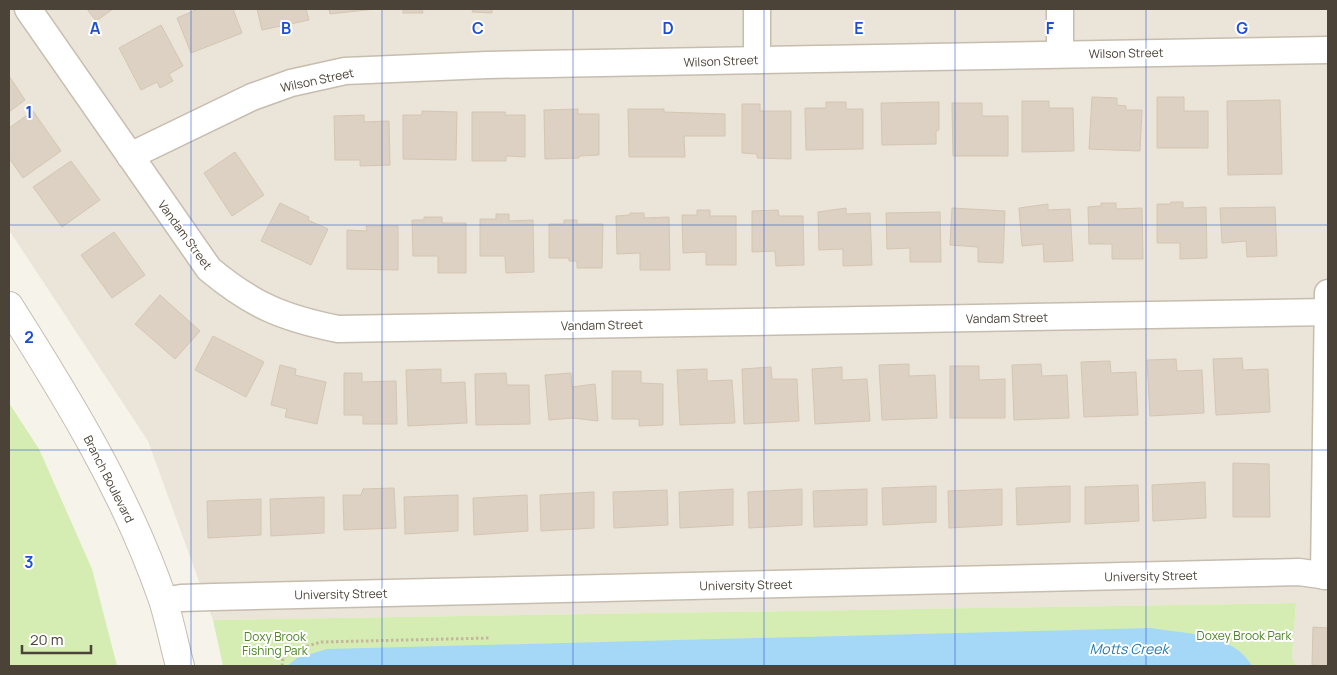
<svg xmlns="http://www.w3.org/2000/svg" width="1337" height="675" viewBox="0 0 1337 675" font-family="Manrope,sans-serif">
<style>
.residential{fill:#ebe4d9}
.green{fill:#d5edb2}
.water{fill:#a4d8f6}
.building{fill:#dcd1c2;stroke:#d5c6b2}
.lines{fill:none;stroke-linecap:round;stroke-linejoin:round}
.minor-casing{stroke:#c6bdaf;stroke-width:29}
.tertiary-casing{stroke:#c6bdaf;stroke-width:30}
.path{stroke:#c6b69d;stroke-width:3;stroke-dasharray:2.5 2.5;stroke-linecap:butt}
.minor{stroke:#fff;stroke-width:26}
.tertiary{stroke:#fff;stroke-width:28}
.grid{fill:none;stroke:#1d4ed8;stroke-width:1;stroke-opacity:0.55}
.labels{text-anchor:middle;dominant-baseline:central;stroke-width:4;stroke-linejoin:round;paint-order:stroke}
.street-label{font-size:12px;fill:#4c4338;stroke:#fff}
.park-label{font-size:12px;fill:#4d8425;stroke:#fff}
.water-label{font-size:14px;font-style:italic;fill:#257bb0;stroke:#fff}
.grid-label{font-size:16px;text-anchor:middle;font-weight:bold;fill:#1d4ed8;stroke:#fff;stroke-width:4;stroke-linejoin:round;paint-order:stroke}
</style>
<rect width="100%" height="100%" fill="#f6f3eb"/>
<polygon class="residential" points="9,9 1328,9 1328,666 1296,666 1292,658 1296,603 213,620 148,441 9,230"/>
<g class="green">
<polygon points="9,403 39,449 92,569 117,666 9,666"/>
<polygon points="1296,603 1292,658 1296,666 223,666 213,620"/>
</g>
<path class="water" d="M1151,628C1185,634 1234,633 1252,666H287L297,658L327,649Z"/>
<g class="building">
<polygon points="87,9 113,9 96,21"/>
<polygon points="198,9 233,9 242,33 191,53 177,18"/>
<polygon points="257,9 306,9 309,20 262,30"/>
<polygon points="329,9 375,9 330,14"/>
<polygon points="403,9 422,9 423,13 403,13"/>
<polygon points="473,9 492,9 492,13 472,12"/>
<polygon points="161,25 183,66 169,74 173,81 160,88 157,82 141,90 119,48"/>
<polygon points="9,76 25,100 9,112"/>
<polygon points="1092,97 1117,98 1117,105 1126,106 1126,110 1142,110 1140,151 1089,149"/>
<polygon points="1157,97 1184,97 1184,111 1208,111 1208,148 1157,148"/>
<polygon points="1280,100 1282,174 1228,175 1227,101"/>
<polygon points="1022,101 1049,101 1049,108 1073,108 1074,151 1022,152"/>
<polygon points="826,102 846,102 846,109 863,109 863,149 806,150 805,108 826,108"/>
<polygon points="939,102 939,130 936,131 936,144 882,145 881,103"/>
<polygon points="952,103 982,103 982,116 1008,116 1008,156 953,156"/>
<polygon points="742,104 760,104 760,111 791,111 791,159 757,158 757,154 742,153"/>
<polygon points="578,109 578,114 599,114 599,155 579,156 579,158 545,159 544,110"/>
<polygon points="628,109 664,109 664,112 725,114 725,136 684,136 685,157 629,157"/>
<polygon points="33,111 61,151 23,178 9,158 9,128"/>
<polygon points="422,111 457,112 456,160 403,159 403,115 422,115"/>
<polygon points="472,112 505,112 505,115 525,115 525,157 506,156 506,161 472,161"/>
<polygon points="364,115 364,122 389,121 390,165 360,166 360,160 335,160 334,116"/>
<polygon points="235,152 264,195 232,216 204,173"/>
<polygon points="71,161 100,200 62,227 33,187"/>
<polygon points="1171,202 1183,202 1183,208 1206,207 1207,258 1180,259 1180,243 1157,243 1157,204 1170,204"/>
<polygon points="280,203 309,217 308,220 328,229 311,265 261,241"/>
<polygon points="1101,203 1116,203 1116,209 1142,208 1143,259 1112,259 1112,244 1089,244 1088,207 1101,206"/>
<polygon points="1048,204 1048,210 1070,209 1073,261 1044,262 1043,244 1022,246 1019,208"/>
<polygon points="1275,207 1277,256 1247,257 1246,241 1222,243 1220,208"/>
<polygon points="846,208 846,214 870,213 872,265 843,266 843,249 819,250 818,212"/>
<polygon points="952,208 1005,211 1003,263 978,262 978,247 950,245"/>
<polygon points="697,210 710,210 710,216 736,216 736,265 706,265 706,252 683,253 682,215 697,215"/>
<polygon points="778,210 779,216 803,216 804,265 776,266 775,251 752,252 752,211"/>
<polygon points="940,212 941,262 910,262 910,248 887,249 886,213"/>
<polygon points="630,213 644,213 644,218 669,217 670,270 640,270 640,253 617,254 616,216 630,215"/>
<polygon points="496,214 509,214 509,221 533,220 534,272 506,273 505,256 480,256 480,219 496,219"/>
<polygon points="424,217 442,217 442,223 466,223 466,273 438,273 438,256 413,256 412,220 424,220"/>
<polygon points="564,220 577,220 577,224 603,224 602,268 577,268 577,261 569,261 569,258 549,258 549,224 564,224"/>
<polygon points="366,226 398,226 398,270 347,269 347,230 367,231"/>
<polygon points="114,232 145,275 112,298 81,255"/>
<polygon points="160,295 200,331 175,359 135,324"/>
<polygon points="213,336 264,362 246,397 195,370"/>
<polygon points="1242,358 1243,370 1268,369 1270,412 1216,415 1213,359"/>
<polygon points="1176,359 1177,371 1202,370 1204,413 1150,416 1147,360"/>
<polygon points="1110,361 1111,373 1136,372 1138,415 1084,417 1081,362"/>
<polygon points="909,364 909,376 935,375 937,418 882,420 879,365"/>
<polygon points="1041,364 1042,376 1067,375 1069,418 1014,420 1012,365"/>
<polygon points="280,365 296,369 295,375 326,382 317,424 285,417 287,409 271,405"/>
<polygon points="950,366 979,366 979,380 1005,379 1005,418 950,418"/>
<polygon points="771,367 772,379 797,379 799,421 744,424 742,369"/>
<polygon points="842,367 842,380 867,379 870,421 815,424 812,369"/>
<polygon points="441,369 441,383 465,382 467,423 408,426 406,370"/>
<polygon points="707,369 707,381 732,380 735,423 680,425 677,370"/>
<polygon points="612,371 641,371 641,383 663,384 663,425 639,426 639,419 612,419"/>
<polygon points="344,373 362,373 362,382 396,381 397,424 363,424 363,415 344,415"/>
<polygon points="506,373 507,385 529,385 530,424 476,425 475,374"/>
<polygon points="571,373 572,387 595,384 598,421 573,418 549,420 545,375"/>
<polygon points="1233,463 1269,464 1270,517 1233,517"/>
<polygon points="1205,482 1206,518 1153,521 1152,485"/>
<polygon points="1138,485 1139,521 1085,524 1085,487"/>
<polygon points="936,486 936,522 883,525 882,488"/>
<polygon points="1070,486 1070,522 1017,525 1016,488"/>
<polygon points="394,488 396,528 344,530 343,495 361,495 363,489"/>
<polygon points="733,489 733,525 680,528 679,492"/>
<polygon points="802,489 802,525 749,528 748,492"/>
<polygon points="867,489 867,525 814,527 813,491"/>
<polygon points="1002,489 1002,525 949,528 948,491"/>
<polygon points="667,490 668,525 614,528 613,492"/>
<polygon points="594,492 594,528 541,531 540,495"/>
<polygon points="458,495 458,531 405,534 404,497"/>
<polygon points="527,495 528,531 474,535 473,498"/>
<polygon points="324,497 324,533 271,536 270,499"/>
<polygon points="261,499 261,535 208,538 207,501"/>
<polygon points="1313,627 1328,628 1328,666 1312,665"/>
</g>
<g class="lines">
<defs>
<g id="minor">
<path d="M28,9L209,269C252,305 283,318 338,329L1328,312"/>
<polyline points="757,9 757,60"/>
<polyline points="1060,9 1060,54"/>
<polyline points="130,156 252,97 291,83 345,71 487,65 1328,50"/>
<polyline points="1324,576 1328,293"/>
<polyline points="163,601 181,598 214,597 1299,572 1328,576"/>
</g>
<path id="tertiary" d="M9,306C68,399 127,495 163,600C170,622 174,644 180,666"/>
</defs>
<use href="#minor" class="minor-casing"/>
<use href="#tertiary" class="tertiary-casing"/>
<polyline class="path" points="282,666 283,658 291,651 321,642 490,638"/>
<use href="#minor" class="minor"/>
<use href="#tertiary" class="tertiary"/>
</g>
<path class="grid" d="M191,9V666M382,9V666M573,9V666M764,9V666M955,9V666M1146,9V666M9,225H1328M9,450H1328"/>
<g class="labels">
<g class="street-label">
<text transform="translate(1126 53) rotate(-1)">Wilson Street</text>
<text transform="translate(721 61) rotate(-2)">Wilson Street</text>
<text transform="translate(317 80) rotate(-12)">Wilson Street</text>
<text transform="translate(185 235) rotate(54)">Vandam Street</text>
<text transform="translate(1007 318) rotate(-1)">Vandam Street</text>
<text transform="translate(602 325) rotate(-1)">Vandam Street</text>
<text transform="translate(109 479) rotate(63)">Branch Boulevard</text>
<text transform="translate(1151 576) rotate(-1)">University Street</text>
<text transform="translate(746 585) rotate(-1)">University Street</text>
<text transform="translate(341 594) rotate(-1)">University Street</text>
</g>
<g class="park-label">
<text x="1244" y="635">Doxey Brook Park</text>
<text x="275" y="636">Doxy Brook<tspan x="275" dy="14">Fishing Park</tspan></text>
</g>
<g class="water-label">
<text x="1129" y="648">Motts Creek</text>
</g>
</g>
<g class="grid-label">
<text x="95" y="34">A</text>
<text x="286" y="34">B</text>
<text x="478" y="34">C</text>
<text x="668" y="34">D</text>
<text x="859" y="34">E</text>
<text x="1050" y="34">F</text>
<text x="1242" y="34">G</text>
<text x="29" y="118">1</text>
<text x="29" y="343">2</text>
<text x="29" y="568">3</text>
</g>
<rect width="1337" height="675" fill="none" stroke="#4c4338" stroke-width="20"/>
<path d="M22 645v8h69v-8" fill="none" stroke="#4c4338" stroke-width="2.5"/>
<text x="30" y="645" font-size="15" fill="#4c4338" stroke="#ffffff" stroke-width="4" paint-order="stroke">20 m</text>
</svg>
